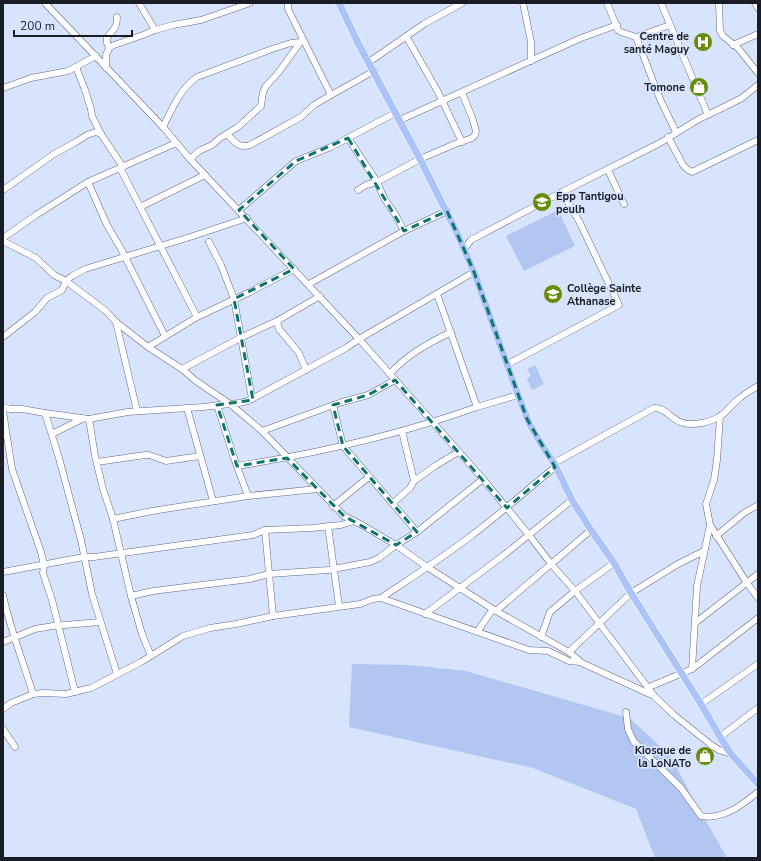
<svg xmlns="http://www.w3.org/2000/svg" width="761" height="861" viewBox="0 0 761 861" font-family="'Nunito Sans',sans-serif">
<style>
.green{fill:#b2c6f2}
.lines{fill:none;stroke-linecap:round;stroke-linejoin:round}
.minor-casing{stroke:#5f6980;stroke-width:7}
.major-casing{stroke:#fff;stroke-width:8}
.minor{stroke:#fff;stroke-width:6}
.major{stroke:#acc3f9;stroke-width:7}
.marked{fill:none;stroke:#0f766e;stroke-width:3;stroke-dasharray:8 5;stroke-linejoin:round}
.labels{text-anchor:middle;dominant-baseline:central;stroke-width:3.5;stroke-linejoin:round;paint-order:stroke}
.poi-label{font-size:11px;font-weight:bold;fill:#181c25;stroke:#d8e4fe;text-anchor:end}
</style>
<rect width="100%" height="100%" fill="#d8e4fe"/>
<g class="green">
<polygon points="558,210 575,246 524,271 506,236"/>
<polygon points="535,365 544,384 532,390 527,379 531,375 527,369"/>
<polygon points="352,664 410,665 466,671 629,718 670,755 690,793 727,858 655,858 636,809 533,768 349,727"/>
</g>
<g class="lines">
<defs>
<g id="minor">
<polyline points="45,3 163,127 190,159 359,339 483,479 529,535 552,565 575,591 655,697 674,715 710,744 719,750 731,754"/>
<polyline points="139,3 155,30"/>
<polyline points="289,3 288,4 288,9 331,95"/>
<polyline points="523,3 531,42 531,61"/>
<polyline points="607,3 618,30 621,32 636,37 670,25"/>
<polyline points="661,3 708,115"/>
<polyline points="719,3 720,31 723,36 738,48 758,73"/>
<polyline points="755,3 758,8"/>
<polyline points="406,36 438,92 462,142"/>
<polyline points="636,37 660,99 676,132"/>
<polyline points="733,45 758,34"/>
<path d="M109,48L107,43V38C113,29 117,29 117,17"/>
<polyline points="369,62 424,24 462,3"/>
<polyline points="76,67 85,90 91,109 92,116 101,134 123,167"/>
<polyline points="106,68 106,55 109,48 114,45 143,35 155,30 173,25 201,20 250,3"/>
<polyline points="3,88 31,78 68,71 96,56"/>
<polyline points="400,120 581,38 617,25"/>
<path d="M163,127C172,109 180,89 197,77L272,49L291,43L301,42"/>
<path d="M227,134C234,141 239,149 250,145L301,117L314,105L331,95L374,71"/>
<polyline points="668,137 683,165 687,169 692,172 758,140"/>
<polyline points="348,138 377,182 384,198 395,214 404,231"/>
<polyline points="190,159 199,151 212,145 220,138 238,127 261,106 263,92 266,86 278,73 302,40"/>
<polyline points="120,168 197,317"/>
<polyline points="608,170 624,204"/>
<polyline points="88,182 107,225 120,247 165,336"/>
<polyline points="3,190 54,154 76,142 87,135 96,132 101,134"/>
<polyline points="358,190 366,185 377,182 420,159 455,144 472,138 475,135 476,131 472,117 462,93"/>
<polyline points="140,207 205,175"/>
<polyline points="239,210 296,161 331,147 395,113"/>
<polyline points="3,238 36,215 88,182 176,143"/>
<polyline points="3,241 36,258 54,275 66,281 106,311 116,322 148,347 182,369 196,381 230,404 262,431 344,516 362,525 396,545 427,567 496,611 569,652 582,663 654,696"/>
<polyline points="209,242 221,265 234,299 252,399"/>
<polyline points="464,249 471,240 562,192 660,143 699,119 722,108 742,98 758,85"/>
<polyline points="309,284 404,231 447,211"/>
<polyline points="277,321 279,329 299,353 306,370"/>
<polyline points="116,322 137,411"/>
<polyline points="3,337 35,312 47,298 62,290 66,281 72,276 85,269 190,237 247,218"/>
<polyline points="148,347 197,317 250,292 294,269"/>
<polyline points="508,364 619,305 579,221 562,192"/>
<polyline points="182,369 242,337 277,321 320,296"/>
<path d="M390,374C406,355 429,343 451,332"/>
<polyline points="217,405 234,458 248,496 317,489"/>
<polyline points="333,405 343,446 417,532"/>
<polyline points="3,407 10,409 22,409 45,413"/>
<polyline points="477,407 518,395"/>
<polyline points="187,408 213,501"/>
<polyline points="3,411 12,469 41,552 44,565 43,573 52,600 75,692"/>
<polyline points="89,419 95,456 103,489 113,519 131,596 142,634 151,656"/>
<polyline points="262,431 342,402 368,395 395,380"/>
<polyline points="402,431 414,481"/>
<polyline points="52,434 82,419"/>
<polyline points="97,462 145,455 149,455 166,461 200,456"/>
<path d="M554,463L654,408C664,407 671,418 680,422C692,427 712,422 722,415C728,410 733,403 740,398C745,393 752,390 758,386"/>
<path d="M237,466C319,453 399,435 477,407L437,294"/>
<polyline points="393,503 410,488 414,481 435,466 458,452"/>
<polyline points="333,506 369,477"/>
<polyline points="113,519 152,511 248,496"/>
<polyline points="710,525 747,583 758,598"/>
<polyline points="328,526 339,606"/>
<polyline points="265,530 273,616 360,604 373,599 381,598 529,650 548,651 569,661 580,662"/>
<polyline points="716,536 744,513 758,505"/>
<polyline points="3,572 84,557 94,557 253,535 265,530 312,528 341,525 354,521"/>
<path d="M3,595C10,629 23,661 33,694"/>
<polyline points="131,596 153,591 250,579 269,574 328,570 370,562 379,558 396,545 417,532 483,479"/>
<path d="M381,598C411,578 442,558 471,536C500,514 527,490 555,467"/>
<polyline points="496,611 591,530"/>
<polyline points="425,614 504,555 572,500"/>
<polyline points="695,623 758,574"/>
<polyline points="477,632 493,609"/>
<polyline points="541,637 550,612 575,591 614,563"/>
<polyline points="3,642 35,629 53,626 100,622"/>
<polyline points="569,652 631,593 678,564 704,551"/>
<polyline points="692,669 697,586 710,525 706,504 714,480 717,460 720,416"/>
<polyline points="117,674 92,594 81,540 59,458 45,413 89,419 128,412 203,407 239,403 248,401 346,348 359,339 474,272"/>
<polyline points="649,687 692,669 758,618"/>
<polyline points="701,704 758,664"/>
<polyline points="3,709 11,703 33,694 43,693 66,694 91,688 141,662 183,636 210,628 236,624 273,616"/>
<path d="M626,712L628,729L634,742L681,788L701,816C723,820 742,805 758,792"/>
<polyline points="3,729 15,747"/>
<polyline points="720,737 758,708"/>
</g>
<polyline id="major" points="339,3 358,43 420,159 456,231 474,272 518,395 530,425 543,447 554,463 572,500 591,530 614,563 631,593 701,704 720,737 731,754 758,784"/>
</defs>
<use href="#minor" class="minor-casing"/>
<use href="#major" class="major-casing"/>
<use href="#minor" class="minor"/>
<use href="#major" class="major"/>
</g>
<path class="marked" d="M348,138L404,231L447,211L474,272L527,419L555,467L507,508L395,380L368,395L333,405L343,446L417,532L396,545L344,516L287,458L237,466L217,405L253,400L234,299L294,269L239,210L296,161Z"/>
<defs>
<symbol id="hospital-disc" viewBox="-11 -11 22 22"><circle r="9.5" fill="#6a8a09" stroke="#d8e4fe"/><path d="M-5-5h3v3.5h4V-5h3V5h-3V1.5h-4V5h-3Z" fill="#fff"/></symbol>
<symbol id="shop-disc" viewBox="-11 -11 22 22"><circle r="9.5" fill="#6a8a09" stroke="#d8e4fe"/><path d="M-5-2.5h2.3a2.7 3.5 0 0 1 5.4 0H5L5.5 6h-11ZM-1.5-2.5h3a1.5 2.3 0 0 0-3 0Z" fill="#fff"/></symbol>
<symbol id="school-disc" viewBox="-11 -11 22 22"><circle r="9.5" fill="#6a8a09" stroke="#d8e4fe"/><path d="M0-5L7-2L0 1L-7-2ZM-4 1L0 2.5L4 1V4Q0 6-4 4Z" fill="#fff"/></symbol>
</defs>
<g fill-rule="evenodd">
<use href="#hospital-disc" x="692" y="31" width="22" height="22"/>
<use href="#shop-disc" x="688" y="76" width="22" height="22"/>
<use href="#school-disc" x="531" y="191" width="22" height="22"/>
<use href="#school-disc" x="542" y="283" width="22" height="22"/>
<use href="#shop-disc" x="694" y="745" width="22" height="22"/>
</g>
<g class="labels">
<g class="poi-label">
<text x="689" y="36">Centre de<tspan x="689" dy="13">santé Maguy</tspan></text>
<text x="685" y="87">Tomone</text>
<text x="556" y="196" text-anchor="start">Epp Tantigou<tspan x="556" dy="13">peulh</tspan></text>
<text x="567" y="288" text-anchor="start">Collège Sainte<tspan x="567" dy="13">Athanase</tspan></text>
<text x="691" y="750">Kiosque de<tspan x="691" dy="13">la LoNATo</tspan></text>
</g>
</g>
<rect width="761" height="861" fill="none" stroke="#181c25" stroke-width="8"/>
<path d="M14 30v6h118v-6" fill="none" stroke="#181c25" stroke-width="2"/>
<text x="20" y="30" font-size="12" fill="#181c25" stroke="#d8e4fe" stroke-width="3" paint-order="stroke">200 m</text>
</svg>
